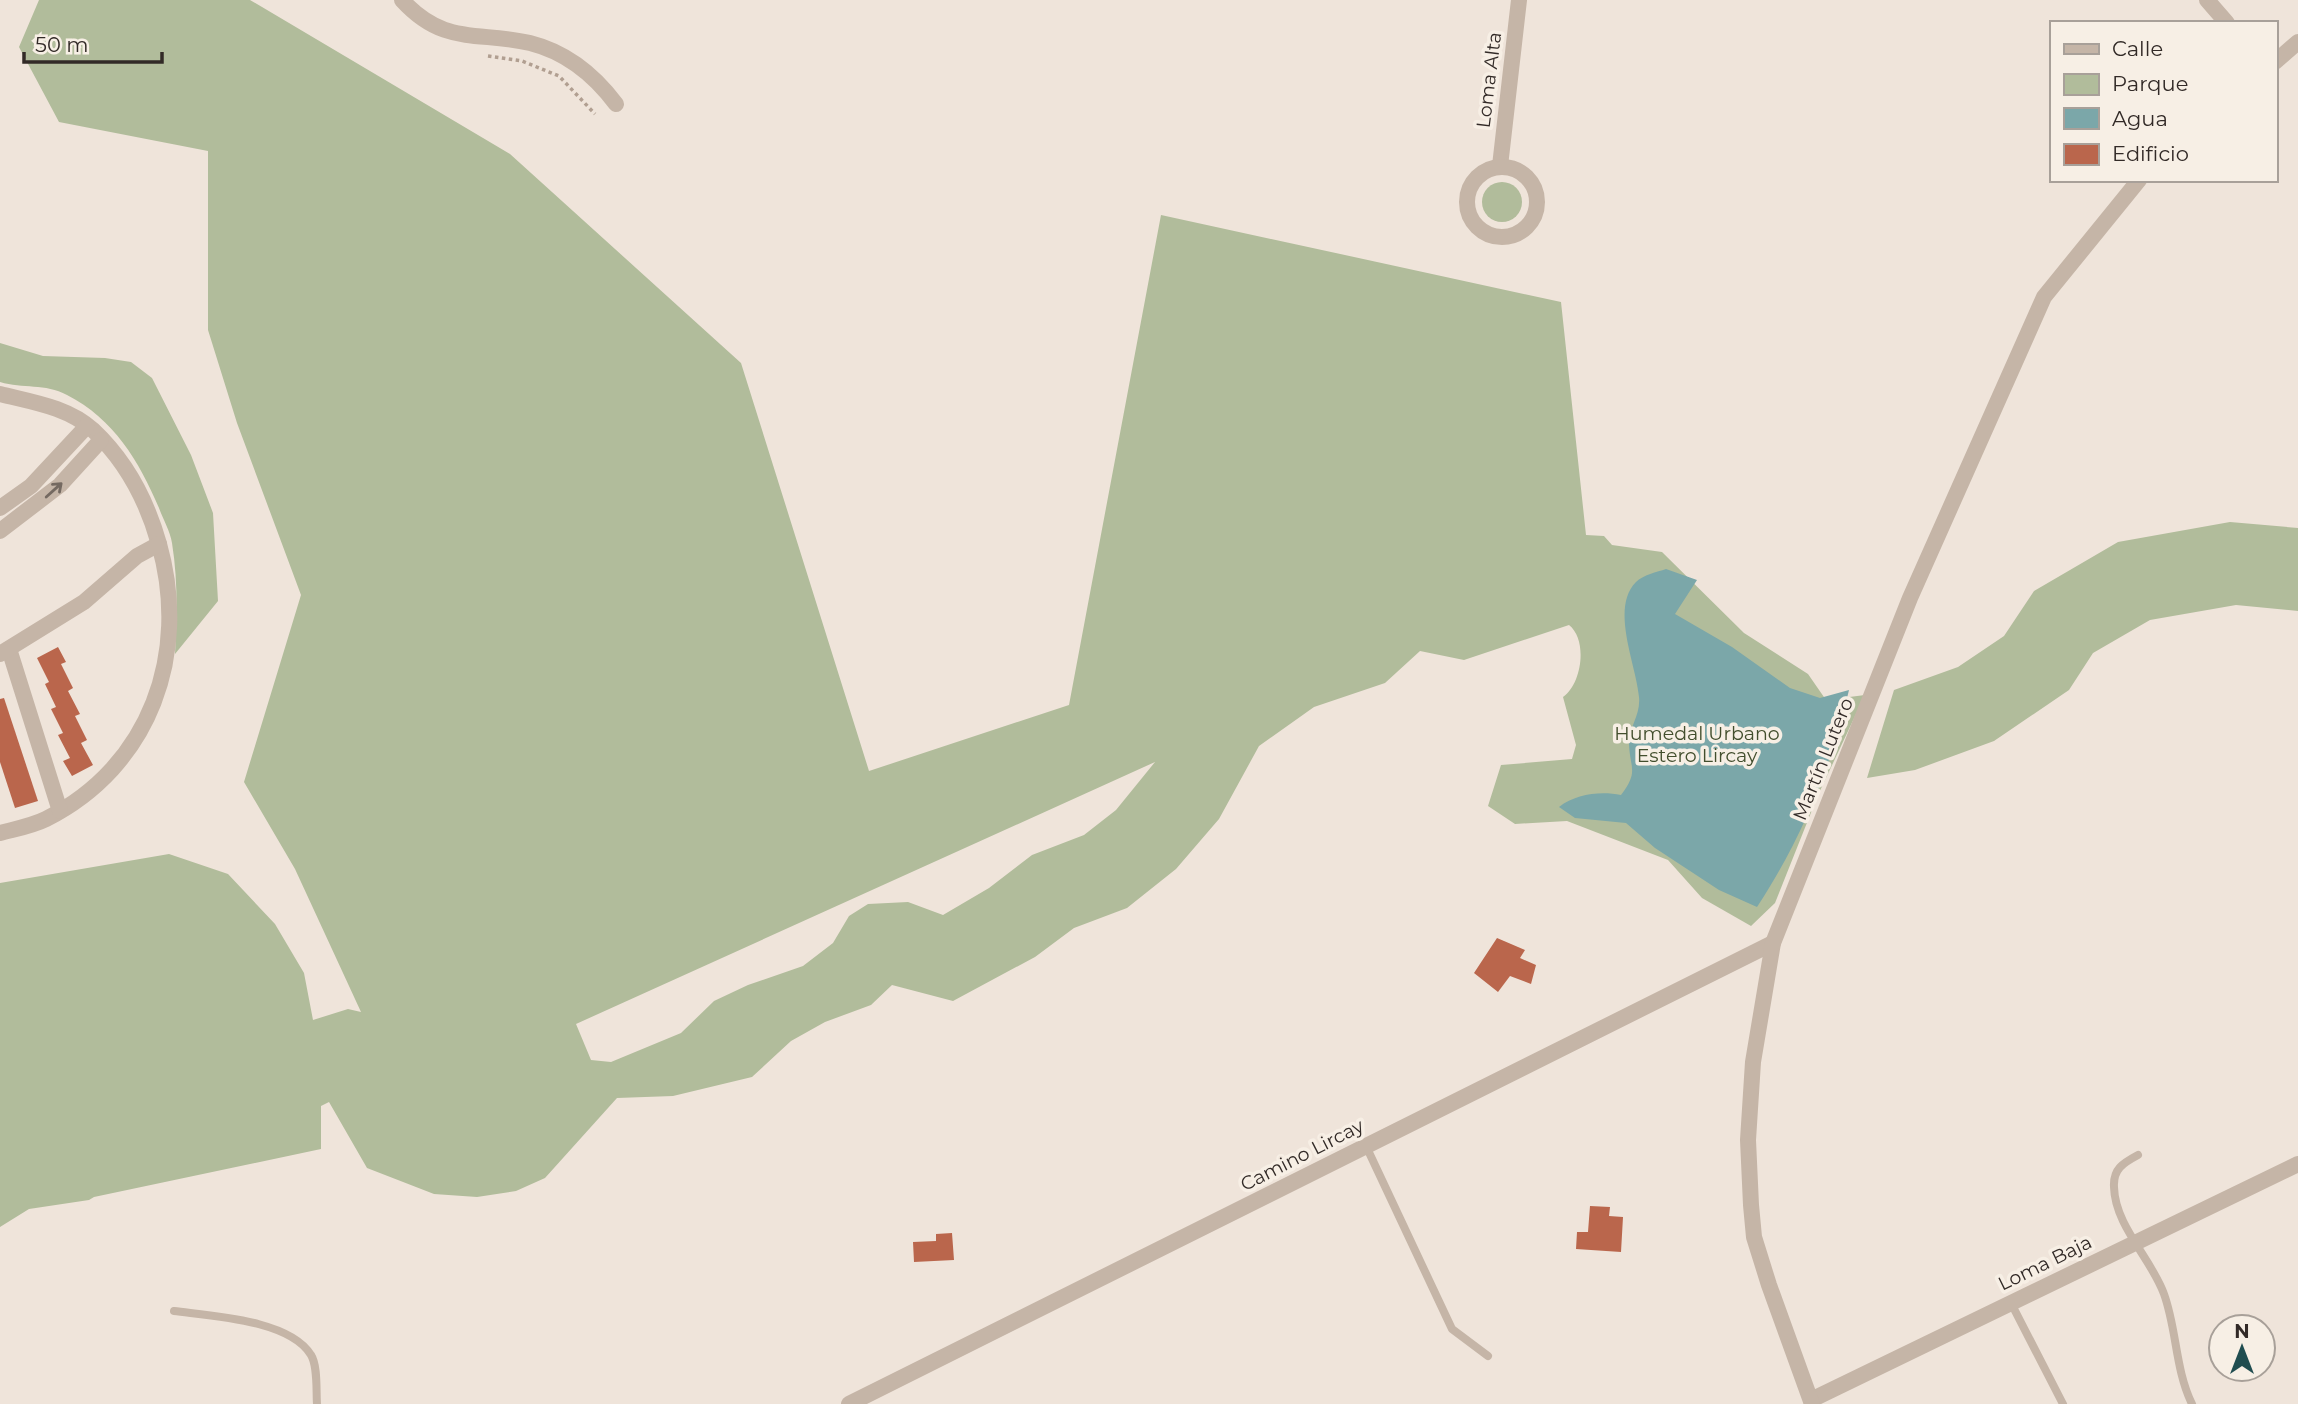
<svg xmlns="http://www.w3.org/2000/svg" width="2298" height="1404" viewBox="0 0 2298 1404" font-family="Montserrat,sans-serif">
<style>
.green{fill:#b1bc9b;fill-rule:evenodd}
.water{fill:#7ba7a9}
.building{fill:#ba664c}
.lines{fill:none;stroke-linecap:round;stroke-linejoin:round}
.path{stroke:#b19f91;stroke-width:3.5;stroke-dasharray:3.5 3.5;stroke-linecap:butt}
.service{stroke:#c5b5a7;stroke-width:8}
.minor{stroke:#c5b5a7;stroke-width:16}
.oneway{stroke:#746961}
.labels{text-anchor:middle;dominant-baseline:central;stroke-width:7;stroke-linejoin:round;paint-order:stroke}
.street-label{font-size:19px;fill:#322a27;stroke:#f7efe5}
.park-label{font-size:19px;fill:#424e2d;stroke:#f7efe5}
</style>
<rect width="100%" height="100%" fill="#efe4da"/>
<g class="green">
<path d="M39,0H250L510,154L741,363L869,771L1069,705L1161,215L1561,302L1586,535L1604,536L1612,545L1662,552L1744,633L1808,674L1826,700L1865,695L1818,795L1775,903L1751,926L1702,898L1668,860L1567,821L1515,824L1488,806L1501,765L1572,759L1576,745L1563,697C1582,684 1588,640 1569,625L1464,660L1420,651L1385,683L1314,707L1259,746L1219,819L1176,869L1127,908L1074,928L1035,957L953,1001L892,985L871,1005L825,1022L791,1041L752,1077L673,1096L617,1098L545,1178L516,1191L477,1197L434,1194L367,1168L329,1102L321,1106V1149L94,1197L89,1200L29,1209L0,1227V883L169,854L228,874L275,924L304,973L313,1020L348,1009L361,1012L295,869L244,782L301,595L237,423L208,330V151L59,122L19,47ZM1155,762L1116,810L1084,835L1032,855L989,888L943,915L908,902L868,904L849,916L833,943L803,966L748,985L714,1001L681,1033L611,1062L591,1060L576,1024Z"/>
<circle cx="1502" cy="202" r="20"/>
<path d="M0,343L43,356L105,358L131,362L152,378L191,455L213,513L218,601L175,654C177,616 178,580 172,543C170,531 163,519 159,508C139,461 114,419 67,395C45,383 23,389 0,382Z"/>
<polygon points="2230,522 2298,528 2298,611 2236,605 2150,620 2093,653 2069,690 1994,741 1915,770 1867,778 1894,690 1958,667 2004,636 2034,591 2118,542"/>
</g>
<path class="water" d="M1666,569L1697,580L1675,614L1732,647L1790,688L1820,698L1849,690C1831,768 1801,840 1757,907L1719,890L1655,848L1626,823L1575,818L1559,807C1576,794 1600,791 1621,795C1639,771 1630,769 1629,744C1628,729 1641,715 1639,697C1636,664 1610,608 1636,582C1643,575 1657,572 1666,569Z"/>
<g class="building">
<polygon points="58,647 66,662 61,664 73,688 68,691 80,714 75,716 87,740 81,743 93,765 72,776 63,761 70,758 58,735 63,733 51,709 56,707 45,684 49,682 37,658"/>
<polygon points="4,698 38,801 15,808 0,762 0,699"/>
<polygon points="1497,938 1525,950 1520,958 1536,965 1531,984 1510,976 1498,992 1474,973"/>
<polygon points="1590,1206 1610,1207 1609,1216 1623,1217 1621,1252 1576,1249 1577,1232 1588,1232"/>
<polygon points="952,1233 954,1260 914,1262 913,1242 936,1241 936,1234"/>
</g>
<g class="lines">
<polyline class="path" points="488,56 522,61 559,76 595,114"/>
<g class="service">
<polyline points="1366,1146 1452,1329 1488,1356"/>
<path d="M2138,1155C2123,1163 2113,1169 2114,1187C2115,1226 2151,1258 2164,1294C2177,1330 2175,1369 2192,1404"/>
<polyline points="2011,1303 2063,1404"/>
<path d="M174,1311C212,1316 290,1320 311,1355C318,1366 316,1391 317,1404"/>
</g>
<g class="minor">
<path d="M402,0C444,46 478,31 530,43C566,52 595,76 616,104"/>
<polyline points="2207,0 2227,23"/>
<polyline points="2275,62 2298,42"/>
<polyline points="1500,166 1519,0"/>
<circle cx="1502" cy="202" r="35"/>
<path d="M0,394C32,402 68,407 93,430C126,461 147,501 159,544C190,653 151,766 46,819C32,826 15,829 0,833"/>
<polyline points="0,508 31,486 87,426"/>
<polyline points="0,531 60,485 101,440"/>
<polyline points="9,649 60,811"/>
<polyline points="0,654 84,602 137,556 159,544"/>
<polyline points="1811,1400 2298,1164"/>
<polyline points="849,1404 1773,943"/>
<polyline points="1812,1404 1769,1285 1754,1237 1751,1205 1748,1140 1753,1062 1773,943 1910,598 2044,297 2139,180"/>
</g>
</g>
<defs><path id="oneway-shaft" d="M-6 0H5M1.5-3L5.5 0L1.5 3" fill="none" stroke-width="1.6" stroke-linecap="round" stroke-linejoin="round" transform="scale(1.75)"/></defs>
<use class="oneway" href="#oneway-shaft" transform="translate(54 490) rotate(-42)"/>
<g class="labels">
<g class="street-label">
<text transform="translate(1489 80) rotate(-83)">Loma Alta</text>
<text transform="translate(1823 759) rotate(-68)">Martín Lutero</text>
<text transform="translate(1302 1155) rotate(-27)">Camino Lircay</text>
<text transform="translate(2045 1263) rotate(-26)">Loma Baja</text>
</g>
<g class="park-label">
<text x="1697" y="733">Humedal Urbano<tspan x="1697" dy="22">Estero Lircay</tspan></text>
</g>
</g>
<rect x="2050" y="21" width="228" height="161" fill="#f7efe5" stroke="#a8a099" stroke-width="2"/>
<rect x="2064" y="44" width="35" height="10" fill="#c5b5a7" stroke="#a8a099" stroke-width="2"/>
<text x="2112" y="56" font-size="21" fill="#322a27">Calle</text>
<rect x="2064" y="74" width="35" height="21" fill="#b1bc9b" stroke="#a8a099" stroke-width="2"/>
<text x="2112" y="91" font-size="21" fill="#322a27">Parque</text>
<rect x="2064" y="108" width="35" height="21" fill="#7ba7a9" stroke="#a8a099" stroke-width="2"/>
<text x="2112" y="126" font-size="21" fill="#322a27">Agua</text>
<rect x="2064" y="144" width="35" height="21" fill="#ba664c" stroke="#a8a099" stroke-width="2"/>
<text x="2112" y="161" font-size="21" fill="#322a27">Edificio</text>
<g transform="translate(2242 1348)"><circle r="33" fill="#f7efe5" stroke="#a8a099" stroke-width="2"/>
<path d="M0-5L12 26L0 18L-12 26Z" fill="#204d50"/>
<text y="-10" font-size="19" font-weight="bold" text-anchor="middle" fill="#322a27">N</text>
</g>
<path d="M24 52v10h138v-10" fill="none" stroke="#322a27" stroke-width="3.5"/>
<text x="35" y="52" font-size="21" fill="#322a27" stroke="#f7efe5" stroke-width="5" paint-order="stroke">50 m</text>
</svg>
